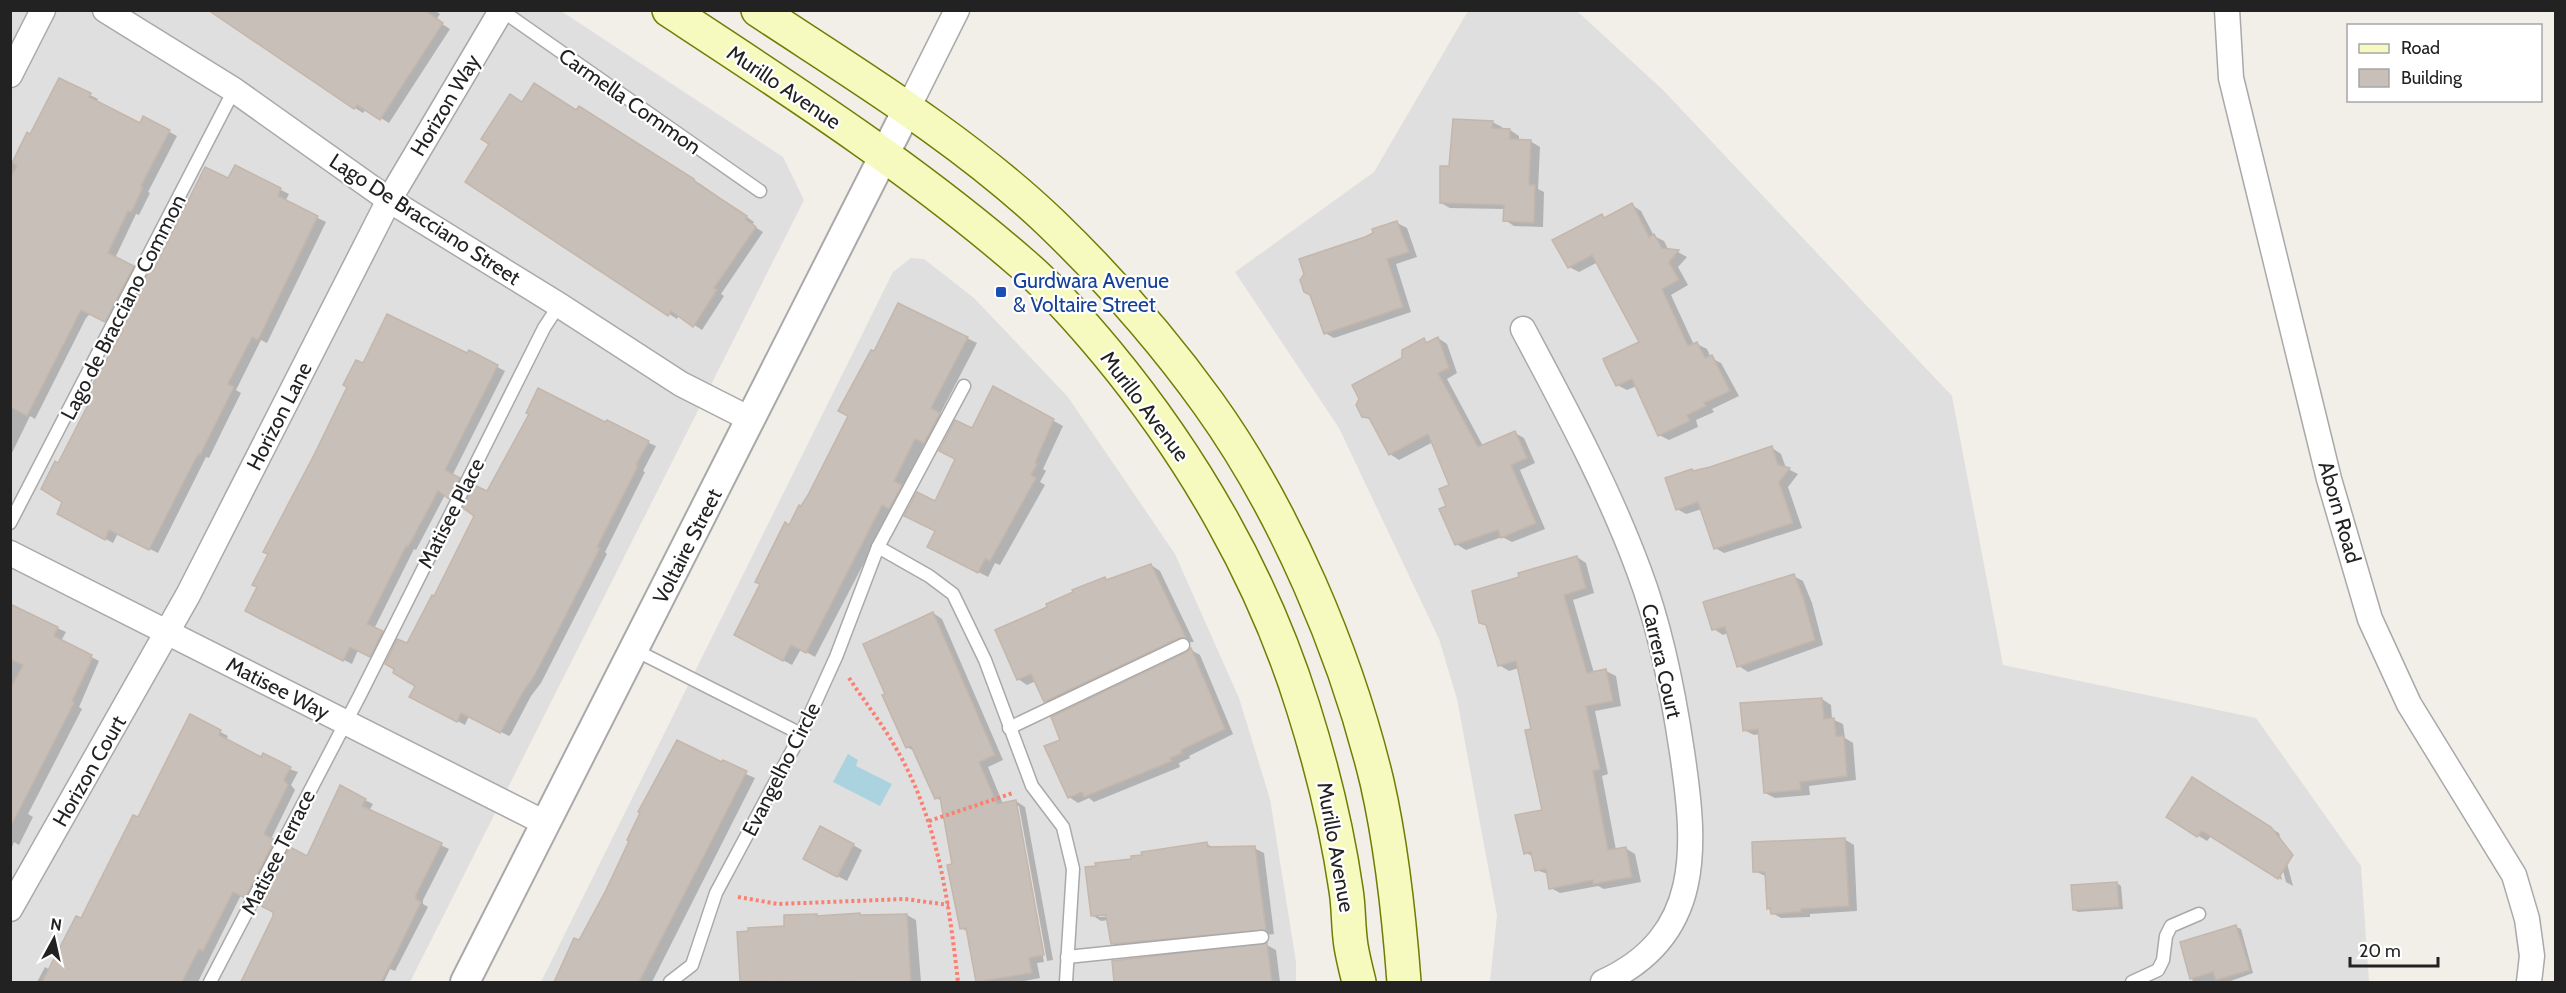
<svg xmlns="http://www.w3.org/2000/svg" width="2566" height="993" viewBox="0 0 2566 993" font-family="Cabin,sans-serif">
<style>
.residential{fill:#e0dfdf}
.water{fill:#aad3df}
.shadow{fill:#0003;fill-rule:evenodd}
.building{fill:#c7bfb8;stroke:#c4b6ab;stroke-width:1.5}
.lines{fill:none;stroke-linecap:round;stroke-linejoin:round}
.service-casing{stroke:#a9a9a9;stroke-width:15}
.minor-casing{stroke:#a9a9a9;stroke-width:27}
.tertiary-casing{stroke:#a9a9a9;stroke-width:32}
.secondary-casing{stroke:#707d05;stroke-width:36}
.path{stroke:#fa8072;stroke-width:4;stroke-dasharray:3 3;stroke-linecap:butt}
.service{stroke:#fff;stroke-width:12}
.minor{stroke:#fff;stroke-width:24}
.tertiary{stroke:#fff;stroke-width:28}
.secondary{stroke:#f7fabf;stroke-width:33}
.transit-dot{fill:#1a4fb4;stroke:#fff;stroke-width:2}
.labels{text-anchor:middle;dominant-baseline:central;stroke-width:4.5;stroke-linejoin:round;paint-order:stroke}
.street-label{font-size:21px;fill:#222;stroke:#fff}
.transit-label{font-size:21px;fill:#164399;stroke:#fff;text-anchor:start}
</style>
<rect width="100%" height="100%" fill="#f2efe9"/>
<g class="residential">
<polygon points="10,11 561,11 783,157 804,200 410,982 11,982"/>
<polygon points="1468,11 1577,11 1663,90 1952,396 2003,665 2256,718 2361,866 2369,982 1490,982 1497,915 1457,699 1439,639 1339,428 1235,272 1374,172"/>
<polygon points="911,258 924,259 974,298 1068,397 1175,554 1239,698 1270,799 1296,962 1296,982 541,982 893,272"/>
</g>
<polygon class="water" points="848,754 858,760 856,766 892,784 880,806 833,782"/>
<g class="shadow">
<polygon points="210,10 434,10 440,14 436,20 450,29 389,123 366,109 363,113 355,108"/>
<polygon points="60,80 98,99 96,102 140,125 144,118 177,136 148,192 150,193 139,215 136,214 115,258 140,272 113,325 90,314 86,318 35,419 30,416 10,457 10,168 28,134 31,136"/>
<polygon points="522,103 587,113 702,185 754,222 752,225 763,232 721,294 724,296 702,330 679,315 677,319 669,314"/>
<polygon points="1492,122 1502,127 1501,130 1510,130 1519,136 1519,141 1530,141 1540,147 1538,189 1544,192 1543,227 1514,226 1505,220 1505,209 1450,208 1441,203 1450,168"/>
<polygon points="236,167 289,194 285,202 326,222 267,343 261,340 236,390 241,393 227,421 209,458 206,457 158,553 118,533 113,543 59,513 64,502 59,465 153,273 229,180"/>
<polygon points="1632,205 1641,211 1654,236 1664,241 1669,251 1678,252 1687,257 1678,267 1688,285 1671,295 1694,345 1697,344 1707,349 1711,358 1721,363 1739,396 1712,409 1714,412 1696,420 1698,427 1669,440 1659,435 1637,386 1627,390 1617,385 1641,342 1598,262 1579,272 1569,267 1602,216 1607,219"/>
<polygon points="1397,223 1407,228 1417,257 1396,264 1411,312 1334,338 1325,333 1365,238"/>
<polygon points="967,338 977,343 940,414 949,419 934,447 925,443 903,487 910,491 892,509 815,657 801,649 792,665 745,640 790,527 801,508"/>
<polygon points="1438,338 1447,344 1457,373 1447,379 1483,446 1515,433 1524,438 1535,463 1520,470 1545,529 1512,542 1502,537 1466,550 1456,544 1448,507 1451,485 1433,442 1399,460 1390,454 1372,421 1363,415 1404,359 1401,353 1424,340 1429,343"/>
<polygon points="469,352 505,371 452,476 466,484 457,502 445,495 416,550 414,549 374,629 390,637 378,660 358,650 352,664 254,615 363,365 468,355"/>
<polygon points="994,388 1063,426 1043,469 1046,471 1040,482 1045,485 1000,565 995,563 988,577 939,551 935,503"/>
<polygon points="606,424 656,446 643,471 645,472 605,552 607,554 541,683 531,696 511,734 509,736 469,716 465,725 419,701 408,645 470,530 487,493"/>
<polygon points="1772,448 1781,454 1786,468 1798,474 1788,487 1802,528 1724,553 1715,548 1702,509 1686,514 1677,509 1695,472"/>
<polygon points="1577,557 1586,563 1594,593 1573,600 1594,673 1606,671 1616,676 1621,706 1595,711 1608,774 1602,776 1616,850 1625,848 1635,854 1641,882 1604,889 1598,886 1560,893 1551,888 1548,874 1536,870 1534,857 1526,853 1544,811 1532,730 1519,668 1509,671 1499,665 1521,578"/>
<polygon points="1151,565 1160,571 1194,642 1190,642 1054,707 1045,701 1036,681 1027,685 1018,679 1049,608 1105,578 1109,581"/>
<polygon points="1793,576 1803,581 1812,603 1823,645 1748,672 1739,666 1728,633 1723,635 1714,629"/>
<polygon points="10,606 66,632 61,641 99,661 79,707 82,709 28,814 33,817 19,845 14,842 12,847"/>
<polygon points="933,613 942,619 1003,760 988,767 1003,804 1016,801 1025,807 1053,960 1047,961 1019,806 1016,806 1044,962 1037,963 1040,978 1019,982 978,982 968,932 961,928 954,865 942,801 936,798 914,751 907,747 887,694"/>
<polygon points="1191,650 1200,655 1233,734 1189,756 1190,758 1179,763 1180,767 1094,802 1089,798 1078,803 1069,797 1062,741"/>
<polygon points="1822,699 1831,705 1832,719 1843,724 1845,738 1853,743 1856,780 1809,786 1810,795 1775,798 1765,793 1760,734 1754,735 1744,730"/>
<polygon points="190,716 228,736 226,740 261,759 298,772 291,785 295,790 271,839 282,845 253,901 241,895 198,982 37,982 45,967 50,970 81,920 139,819"/>
<polygon points="723,764 755,778 652,982 556,982 562,970 560,969 574,940 580,942"/>
<polygon points="365,800 373,804 369,811 449,849 423,900 423,904 428,907 395,971 390,969 384,982 240,982 308,858"/>
<polygon points="2168,817 2268,826 2282,880 2212,835 2207,841"/>
<polygon points="2272,829 2279,833 2293,886 2286,882"/>
<polygon points="1844,839 1854,845 1857,911 1810,914 1810,917 1781,918 1772,913 1768,908 1767,877 1755,871"/>
<path d="M1207,844L1214,848H1254L1264,853L1274,934L1121,949L1112,943L1109,920L1101,921L1092,915L1133,860ZM1114,913V916L1099,917V914Z"/>
<polygon points="853,845 862,850 847,881 814,864"/>
<polygon points="2117,883 2121,886 2123,909 2078,912 2074,910"/>
<polygon points="907,915 916,920 921,982 746,982 741,980"/>
<polygon points="2236,927 2241,929 2253,973 2228,982 2193,982 2182,943"/>
<polygon points="1267,945 1276,950 1280,982 1116,982 1114,962"/>
</g>
<g class="building">
<polygon points="208,10 424,10 443,23 380,120 357,105 354,109"/>
<polygon points="59,78 91,93 89,97 140,123 143,116 170,130 141,186 143,187 133,209 130,212 128,211 108,253 134,266 105,322 81,310 79,314 27,416 10,407 10,178 17,166 12,163 27,132 30,134"/>
<polygon points="534,83 576,110 579,106 694,179 695,182 747,216 745,219 756,227 714,288 717,290 693,327 671,311 668,316 465,182 489,144 481,139 510,94 522,102"/>
<polygon points="1453,119 1493,121 1492,128 1510,129 1510,139 1531,140 1529,185 1535,185 1534,223 1503,221 1504,205 1440,203 1440,166 1449,166"/>
<polygon points="235,165 281,188 278,196 318,216 258,340 252,337 228,384 234,387 200,455 198,454 149,550 109,530 105,540 57,514 62,502 41,489 55,461 58,463 91,399 86,396 123,331 119,330 150,270 153,271 205,167 228,178"/>
<polygon points="1632,203 1649,237 1654,234 1662,248 1679,250 1669,262 1679,280 1662,289 1688,346 1697,342 1705,358 1712,355 1730,391 1704,403 1706,406 1687,415 1690,421 1658,436 1632,379 1616,386 1605,364 1603,359 1639,342 1592,255 1568,268 1552,240 1602,214 1604,218"/>
<polygon points="1397,221 1409,252 1387,259 1403,307 1324,334 1310,295 1304,292 1300,280 1304,274 1299,259 1365,237 1373,233 1372,229"/>
<polygon points="898,303 968,337 931,408 940,413 924,443 915,439 894,481 902,485 889,509 882,505 806,653 791,645 783,661 734,635 760,584 755,582 785,522 789,525 799,505 801,506 808,495 848,416 838,411 871,350 874,351"/>
<polygon points="387,314 467,353 469,350 498,365 445,470 460,478 449,499 438,491 408,547 406,546 367,624 383,631 370,657 350,647 343,661 245,611 257,587 252,585 268,554 263,552 314,455 347,387 343,385 356,360 363,363"/>
<polygon points="1438,337 1449,368 1438,373 1478,447 1515,431 1527,458 1511,465 1536,523 1501,538 1498,530 1455,545 1439,509 1446,506 1439,489 1449,485 1428,434 1389,455 1369,418 1362,417 1356,405 1359,399 1352,385 1402,358 1402,350 1424,338 1426,343"/>
<polygon points="993,386 1054,419 1035,463 1037,464 1031,475 1036,478 990,561 985,559 978,573 927,547 935,531 904,516 917,492 935,501 955,459 939,451 955,420 972,428"/>
<polygon points="538,388 605,422 607,420 649,441 636,465 638,466 597,547 600,548 565,617 533,678 523,692 500,733 461,713 457,722 409,697 415,686 393,673 394,669 385,664 397,639 407,643 432,595 434,596 474,516 463,508 474,485 487,491 529,414 526,413"/>
<polygon points="1772,446 1778,465 1790,468 1779,482 1793,523 1714,549 1698,502 1676,510 1665,478 1692,469 1693,471 1710,467"/>
<polygon points="1577,556 1586,588 1564,595 1587,673 1606,669 1613,701 1586,706 1600,769 1593,771 1608,850 1626,847 1632,877 1593,884 1593,880 1549,889 1546,869 1535,871 1531,852 1524,854 1515,815 1542,810 1525,730 1531,729 1516,661 1498,666 1486,625 1479,623 1472,591 1519,577 1518,573"/>
<polygon points="1151,564 1186,638 1179,638 1044,702 1031,674 1017,680 995,630 1047,607 1046,604 1073,592 1072,590 1105,577 1106,580"/>
<polygon points="1794,574 1803,597 1815,640 1737,667 1725,627 1712,630 1703,602"/>
<polygon points="10,604 58,627 54,636 92,655 90,658 92,659 72,701 74,703 10,828 10,689 23,665 10,659"/>
<polygon points="933,612 995,755 979,762 997,804 1016,800 1044,955 1029,958 1032,973 976,982 966,928 960,929 947,865 952,864 940,797 935,799 911,746 906,748 882,695 885,694 863,644"/>
<polygon points="1191,648 1225,729 1181,750 1182,753 1170,758 1172,761 1084,797 1082,792 1068,798 1044,746 1060,740 1051,717 1187,652"/>
<polygon points="1822,698 1824,719 1834,718 1836,736 1844,736 1847,776 1800,782 1801,790 1764,793 1758,729 1743,731 1740,703"/>
<polygon points="190,714 221,730 219,735 261,757 263,753 291,767 284,780 288,785 264,834 275,840 245,898 233,892 203,951 199,949 182,982 42,982 76,916 81,918 133,815 138,817"/>
<polygon points="677,740 722,762 723,760 747,771 707,850 639,982 554,982 574,938 579,940 605,892 629,841 627,840 640,813 638,812"/>
<polygon points="2192,777 2271,827 2293,855 2278,879 2202,831 2197,837 2166,817"/>
<polygon points="340,785 366,799 362,806 442,843 416,895 416,899 421,902 397,952 381,982 241,982 273,916 273,912 259,905 290,847 307,856"/>
<polygon points="820,826 854,844 837,877 803,859"/>
<polygon points="1845,838 1849,906 1801,909 1801,912 1771,914 1770,908 1767,909 1765,872 1753,872 1752,842"/>
<polygon points="1207,842 1208,847 1255,846 1266,930 1111,944 1106,915 1091,916 1085,867 1096,866 1095,863 1131,859 1131,856 1142,855 1141,852"/>
<polygon points="2117,882 2119,907 2073,910 2071,885"/>
<polygon points="860,913 860,915 907,914 911,982 740,981 737,932 748,931 748,928 784,926 784,915 817,914 816,916"/>
<polygon points="2236,925 2250,970 2216,980 2213,972 2190,979 2180,942"/>
<polygon points="1267,943 1272,982 1114,982 1112,961"/>
</g>
<g class="lines">
<defs>
<g id="service">
<polyline points="501,10 760,191"/>
<polyline points="10,523 234,90"/>
<polyline points="878,547 929,576 953,594 985,660 1032,786 1063,827 1073,869 1066,982"/>
<polyline points="635,650 801,734"/>
<polyline points="1009,728 1183,645"/>
<polyline points="1067,957 1262,937"/>
<polyline points="210,982 359,697 544,328 559,305"/>
<polyline points="670,982 692,965 716,893 801,734 836,657 878,547 964,386"/>
<polyline points="2132,982 2158,970 2163,960 2166,936 2171,926 2199,914"/>
</g>
<g id="minor">
<polyline points="105,10 234,90 389,200 559,305 681,384 750,419"/>
<polyline points="2227,10 2231,78 2329,479 2370,619 2409,704 2514,875 2527,919 2532,956 2529,982"/>
<polyline points="10,75 43,10"/>
<polyline points="907,110 957,10"/>
<path d="M1523,329C1565,408 1608,487 1639,571C1661,629 1673,691 1682,752C1696,846 1704,936 1603,982"/>
<polyline points="10,553 545,823"/>
<polyline points="10,909 188,595 389,200 501,11"/>
</g>
<polyline id="tertiary" points="465,982 907,110"/>
<g id="secondary">
<path d="M669,10C791,90 915,170 1025,266C1055,292 1082,323 1107,353C1193,457 1263,578 1303,707C1322,767 1337,828 1346,890C1349,908 1348,927 1351,946C1353,958 1356,970 1359,982"/>
<path d="M758,10C858,76 964,140 1051,223C1108,278 1162,339 1208,403C1285,510 1346,653 1377,782C1392,848 1399,915 1404,982"/>
</g>
</defs>
<use href="#service" class="service-casing"/>
<use href="#minor" class="minor-casing"/>
<use href="#tertiary" class="tertiary-casing"/>
<use href="#secondary" class="secondary-casing"/>
<g class="path">
<path d="M849,678C865,702 883,725 897,750C938,821 949,903 958,982"/>
<polyline points="929,821 1013,793"/>
<polyline points="738,897 778,904 905,899 949,905"/>
</g>
<use href="#service" class="service"/>
<use href="#minor" class="minor"/>
<use href="#tertiary" class="tertiary"/>
<use href="#secondary" class="secondary"/>
</g>
<rect class="transit-dot" x="995" y="286" width="12" height="12" rx="3"/>
<g class="labels">
<g class="street-label">
<text transform="translate(784 87) rotate(34)">Murillo Avenue</text>
<text transform="translate(630 101) rotate(35)">Carmella Common</text>
<text transform="translate(445 105) rotate(-59)">Horizon Way</text>
<text transform="translate(425 219) rotate(33)">Lago De Bracciano Street</text>
<text transform="translate(123 307) rotate(-63)">Lago de Bracciano Common</text>
<text transform="translate(1145 406) rotate(53)">Murillo Avenue</text>
<text transform="translate(279 416) rotate(-63)">Horizon Lane</text>
<text transform="translate(2340 512) rotate(74)">Aborn Road</text>
<text transform="translate(451 513) rotate(-63)">Matisee Place</text>
<text transform="translate(687 546) rotate(-63)">Voltaire Street</text>
<text transform="translate(1662 661) rotate(77)">Carrera Court</text>
<text transform="translate(278 688) rotate(27)">Matisee Way</text>
<text transform="translate(781 769) rotate(-63)">Evangelho Circle</text>
<text transform="translate(89 771) rotate(-60)">Horizon Court</text>
<text transform="translate(1336 847) rotate(80)">Murillo Avenue</text>
<text transform="translate(278 852) rotate(-63)">Matisee Terrace</text>
</g>
<g class="transit-label">
<text x="1013" y="280">Gurdwara Avenue<tspan x="1013" dy="24">&amp; Voltaire Street</tspan></text>
</g>
</g>
<rect width="2566" height="993" fill="none" stroke="#222222" stroke-width="24"/>
<rect x="2347" y="24" width="195" height="78" fill="#ffffff" stroke="#a7a7a7" stroke-width="1.5"/>
<rect x="2359" y="44" width="30" height="9" fill="#f7fabf" stroke="#a7a7a7" stroke-width="1.5"/>
<text x="2401" y="54" font-size="18" fill="#222222">Road</text>
<rect x="2359" y="69" width="30" height="18" fill="#c7bfb8" stroke="#a7a7a7" stroke-width="1.5"/>
<text x="2401" y="84" font-size="18" fill="#222222">Building</text>
<g transform="translate(54 939) rotate(8)" stroke="#ffffff" stroke-width="4.5" paint-order="stroke">
<path d="M0-4.5L10 22L0 15L-10 22Z" fill="#222222"/>
<text y="-9" font-size="16" font-weight="bold" text-anchor="middle" fill="#222222">N</text>
</g>
<path d="M2350 957v9h88v-9" fill="none" stroke="#222222" stroke-width="3"/>
<text x="2359" y="957" font-size="18" fill="#222222" stroke="#ffffff" stroke-width="4.5" paint-order="stroke">20 m</text>
</svg>
